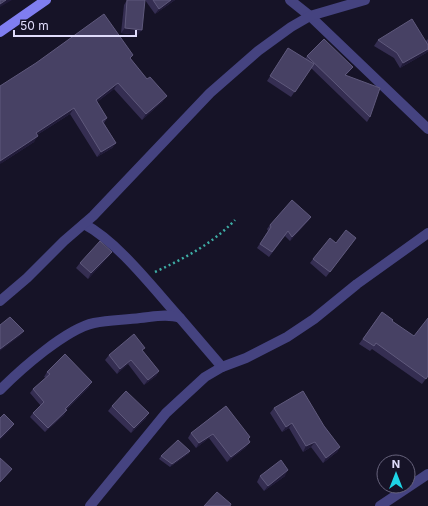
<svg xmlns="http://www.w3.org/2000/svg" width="428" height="506" viewBox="0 0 428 506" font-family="Inter,sans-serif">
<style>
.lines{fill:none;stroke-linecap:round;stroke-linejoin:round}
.path{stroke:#3eada5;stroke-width:2.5;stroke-dasharray:2 3;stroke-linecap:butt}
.minor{stroke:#454380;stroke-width:10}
.secondary{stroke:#807ef0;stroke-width:10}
.wall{fill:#352e52}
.shaded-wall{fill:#211b39}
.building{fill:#474164;stroke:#5f597c}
</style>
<rect width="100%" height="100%" fill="#161327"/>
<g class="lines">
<path class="path" d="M155,272C185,258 212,244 235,220"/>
<g class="minor">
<polyline points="290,0 310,16 428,129"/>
<path d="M84,224C118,242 153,288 180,318"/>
<polyline points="0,301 27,278 64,241 93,216 210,93 258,51 291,27 310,16 365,0"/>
<path d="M0,390C21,369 66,329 94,323C109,320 125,320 140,318C152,317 168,313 180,318L222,367"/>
<polyline points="90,506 166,413 205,377 222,367 246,358 287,337 314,319 357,284 428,233"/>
<polyline points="380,506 428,474"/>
</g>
<polyline class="secondary" points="0,32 46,0"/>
</g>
<g class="wall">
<polygon points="127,0 145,0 138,35 121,33 124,5"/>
<polygon points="145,0 175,0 155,14"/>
<polygon points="428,39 428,52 427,51 426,53 400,68 394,58 374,46 378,40 426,41"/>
<polygon points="288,48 305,59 307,56 353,67 346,75 370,117 367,122 311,68 291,97 267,81"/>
<polygon points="131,59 163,101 142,120 114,89 97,102 107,118 104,123 116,143 112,148 97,157 70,114 37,135 34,142 0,164"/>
<polygon points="311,217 308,221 290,241 285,236 269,257 257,248 268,231 267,229 270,225"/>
<polygon points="356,238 326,277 310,263 313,259 336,243"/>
<polygon points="112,252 108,257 88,279 76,268 80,263"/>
<polygon points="382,312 392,321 428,376 422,384 372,349 370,351 359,344"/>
<polygon points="143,351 159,371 156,376 144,385 128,364 117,374 105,360 109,355"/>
<polygon points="47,372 89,387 66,410 64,415 45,432 30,417 33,413 41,406 30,393 33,389 46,378 44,377"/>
<polygon points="112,406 146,418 131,433 108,411"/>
<polygon points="226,406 250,442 245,448 227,462 209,438 196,448 188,438 191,433"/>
<polygon points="274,408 324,426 340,447 337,452 323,463 311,447 303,452 289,428 282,432 270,413"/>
<polygon points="190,451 188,454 170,467 159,459 161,456"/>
<polygon points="260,476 285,476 264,491 257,482"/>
</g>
<g class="shaded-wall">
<polygon points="6,0 12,0 0,7 0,4"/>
<polygon points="171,0 175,0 155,14 159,9"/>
<polygon points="125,28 142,30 138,35 121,33"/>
<polygon points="428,49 428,50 426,53 400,68 403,63"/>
<polygon points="353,67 349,72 341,80 345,75"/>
<polygon points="118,83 114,89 92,106 96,100"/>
<polygon points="167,96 163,101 142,120 146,114"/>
<polygon points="74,108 70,114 32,138 36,133"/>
<polygon points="38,136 34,142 0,164 0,161"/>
<polygon points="116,143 112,148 97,157 101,152"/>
<polygon points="311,217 308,221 290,241 292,237"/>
<polygon points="112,252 108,257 88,279 91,273"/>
<polygon points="24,331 20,336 0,351 0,349"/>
<polygon points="131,360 128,364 117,374 120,369"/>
<polygon points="159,371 156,376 144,385 148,380"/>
<polygon points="92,382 89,387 62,413 65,409"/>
<polygon points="67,410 64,415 45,432 48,428"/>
<polygon points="149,413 146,418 131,433 134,428"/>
<polygon points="292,423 289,428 282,432 286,427"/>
<polygon points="14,424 11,429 0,440 0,438"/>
<polygon points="213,434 209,438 196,448 199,443"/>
<polygon points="315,442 311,447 303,452 306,446"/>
<polygon points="249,443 245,448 227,462 231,457"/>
<polygon points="340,447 337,452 323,463 326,458"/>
<polygon points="190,451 188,454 170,467 172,464"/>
<polygon points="12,469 8,474 0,483 0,482"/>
<polygon points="288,470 285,476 264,491 268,486"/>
</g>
<g class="building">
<polygon points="0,0 6,0 0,4"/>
<polygon points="127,0 145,0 142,30 125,28"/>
<polygon points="153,0 171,0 159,9"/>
<polygon points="104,14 133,55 130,58 147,79 150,77 167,96 146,114 118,83 96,100 107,118 102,121 116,143 101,152 74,108 36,133 38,136 0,161 0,86 36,63"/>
<polygon points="412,19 428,45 428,49 403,63 397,53 378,40"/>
<polygon points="324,39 353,67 345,75 380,88 370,117 307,56"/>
<polygon points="288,48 314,64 295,92 270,76"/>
<polygon points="292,200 311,217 292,237 288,231 272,252 260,244 271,227 270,225"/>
<polygon points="346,230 356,238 330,272 313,259 330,238 336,243"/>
<polygon points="100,241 112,252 91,273 80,263"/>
<polygon points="382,312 393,320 392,321 414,336 428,318 428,376 426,379 376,343 374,346 363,339"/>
<polygon points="10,317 24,331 0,349 0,325"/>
<polygon points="134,334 145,348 142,350 159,371 148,380 131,360 120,369 109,355"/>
<polygon points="65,354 92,382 65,409 67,410 48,428 33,413 44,402 33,389 50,374 47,372"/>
<polygon points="126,391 149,413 134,428 112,406"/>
<polygon points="303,391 324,426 340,447 326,458 315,442 306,446 292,423 286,427 274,408"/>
<polygon points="226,406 250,437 248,439 250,442 249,443 231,457 213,434 199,443 191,433"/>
<polygon points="4,414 14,424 0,438 0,418"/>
<polygon points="178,440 190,451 172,464 161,456"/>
<polygon points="0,458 12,469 0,482"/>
<polygon points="281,460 288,470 268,486 260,476"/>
<polygon points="217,492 231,504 230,506 204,506"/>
</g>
<g transform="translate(396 474)"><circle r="19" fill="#161327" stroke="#67637c"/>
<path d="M0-3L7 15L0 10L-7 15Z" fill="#1ed3e5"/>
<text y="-6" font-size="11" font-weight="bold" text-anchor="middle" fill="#e0dcfb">N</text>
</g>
<path d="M14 30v6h122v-6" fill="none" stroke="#e0dcfb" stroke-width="2"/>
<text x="20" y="30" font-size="12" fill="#e0dcfb" stroke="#161327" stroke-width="3" paint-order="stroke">50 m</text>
</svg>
